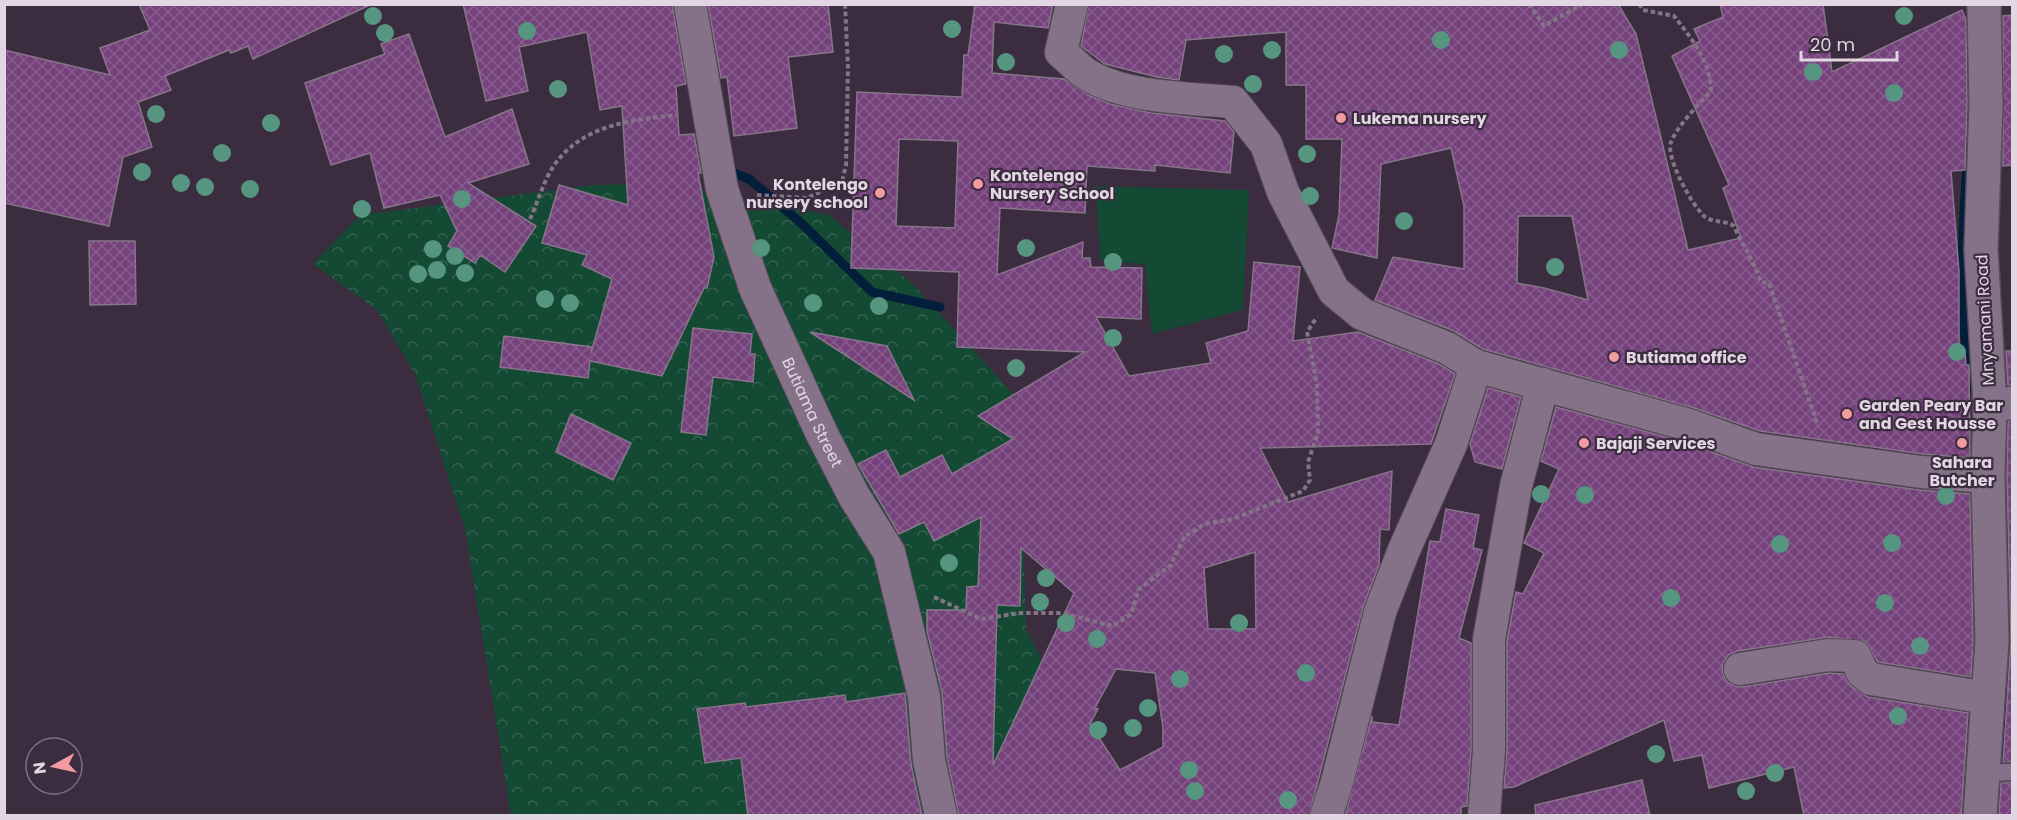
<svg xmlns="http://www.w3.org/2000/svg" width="2017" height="820" viewBox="0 0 2017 820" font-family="Poppins,sans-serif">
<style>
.forest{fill:url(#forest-crowns)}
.garden{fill:#144934}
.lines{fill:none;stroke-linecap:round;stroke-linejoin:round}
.stream{stroke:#021e3a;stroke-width:9}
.building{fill:url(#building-cross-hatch);stroke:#88758a;stroke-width:1.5;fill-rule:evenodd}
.service-casing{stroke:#584a5a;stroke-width:20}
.minor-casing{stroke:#584a5a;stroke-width:34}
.tertiary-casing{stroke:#584a5a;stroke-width:36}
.path{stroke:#837585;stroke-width:4;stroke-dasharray:4.5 3;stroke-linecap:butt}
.service{stroke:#857288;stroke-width:16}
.minor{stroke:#857288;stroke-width:32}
.tertiary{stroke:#857288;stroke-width:33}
.tree{fill:#569580}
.poi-dot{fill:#f49aa1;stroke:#3c2c3f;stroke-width:2}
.labels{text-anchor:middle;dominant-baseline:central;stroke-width:4.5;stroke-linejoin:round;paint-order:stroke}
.poi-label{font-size:16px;font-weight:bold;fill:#e1d6e2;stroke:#3c2c3f;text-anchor:start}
.street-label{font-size:16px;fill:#e1d6e2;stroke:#3c2c3f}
</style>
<defs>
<pattern id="forest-crowns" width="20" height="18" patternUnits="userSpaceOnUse" patternTransform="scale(1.5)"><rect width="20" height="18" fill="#144934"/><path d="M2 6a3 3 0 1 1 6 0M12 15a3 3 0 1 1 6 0" fill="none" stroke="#366251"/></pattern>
<pattern id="building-cross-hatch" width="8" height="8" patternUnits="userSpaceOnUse" patternTransform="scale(1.5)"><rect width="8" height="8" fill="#75427c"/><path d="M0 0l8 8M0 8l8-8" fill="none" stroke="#885d8e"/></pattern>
</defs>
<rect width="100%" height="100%" fill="#3c2c3f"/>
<polygon class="forest" points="669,183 829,215 914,285 1019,400 1026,629 1079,733 1091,815 511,815 465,529 415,374 377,310 313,264 360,215 594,185"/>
<polygon class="garden" points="1096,186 1249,190 1243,310 1152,334 1145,264 1100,260"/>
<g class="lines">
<g class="stream">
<path d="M1969,136C1963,219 1956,307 1972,390L1984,396"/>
<polyline points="724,169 749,179 800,222 872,292 940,307"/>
<polyline points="1999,774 2004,744 2004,692"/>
</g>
</g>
<g class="building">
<polygon points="139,4 372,4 253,59 248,46 231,53 229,50 165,76 171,90 138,102 152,147 123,157 109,226 4,203 4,50 110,75 100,48 150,30"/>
<polygon points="463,4 672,4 686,84 676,86 679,135 694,134 701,173 698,173 714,257 707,288 704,288 662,376 590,361 588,378 500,367 504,336 592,347 591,353 612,279 582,265 587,255 542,243 559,185 628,205 622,106 600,110 587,32 519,47 528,91 486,101"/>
<polygon points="708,4 828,4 833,52 788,57 797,128 734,136 727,77 721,78"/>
<path d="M975,4H1053L1048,28L994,22L992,73L1064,79L1088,95L1110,104L1151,113L1225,121L1234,132L1230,173L1155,165V171L1087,166L1085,213L1000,208L997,275L1083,242L1082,258H1090L1091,267L1142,268L1141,319L1096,317L1129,376L1211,363L1206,343L1248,331L1254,262L1300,267L1293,341L1358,332L1439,364L1455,374L1431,444L1260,448L1288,502L1392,471L1389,530L1380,529L1379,565L1363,607L1309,816H959L947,757L942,692L927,631V610H966L967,587L978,586L981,517L934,541L924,522L899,534L858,464L886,450L900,477L942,455L952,474L1013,439L978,416L1085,352L957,347L959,272L851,268L857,92L962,97L964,55H968ZM899,139L958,141L955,228L896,226ZM1021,548L1074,593L993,765L997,605L1020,606ZM1255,552L1256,629H1208L1204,568ZM1116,669L1155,673L1163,728V747L1120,770L1090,724L1098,709L1095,708Z"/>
<path d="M1089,4H1618L1636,34L1688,250L1741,238L1723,188L1729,185L1672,56L1700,41L1694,29L1723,17L1720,4H1823L1832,72L1962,10L1966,20L1967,104L1965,170L1951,171L1959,271V351H1965L1966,365H1969L1970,458L1923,454L1760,431L1694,408L1483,349L1454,331L1375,300L1393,257L1464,269V206L1451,148L1381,164L1377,258L1332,248L1339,215L1342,139H1306V85H1286V32L1186,40L1179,80L1157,77L1105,64L1081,46ZM1518,216H1572L1588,300L1544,288L1517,283Z"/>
<polygon points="2013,15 2013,165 2003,166 2003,16"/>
<polygon points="409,34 445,137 512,109 529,164 468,183 536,226 505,272 480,255 475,263 448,246 457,231 440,195 384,208 370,153 331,165 305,83 385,54 381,44"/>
<polygon points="89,241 135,241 136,304 90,305"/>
<polygon points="693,328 752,334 750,354 755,354 753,382 713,377 706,435 681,432"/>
<polygon points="810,332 887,346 914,400"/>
<polygon points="2006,351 2013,351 2013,385 2008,385"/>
<polygon points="1488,388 1521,397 1502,469 1475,462 1470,444"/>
<polygon points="1556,407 1684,442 1753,467 1919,490 1970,494 1973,641 1971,677 1878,662 1865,641 1829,637 1737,651 1728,655 1723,663 1722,671 1726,681 1734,686 1742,687 1829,673 1843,674 1851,686 1868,697 1968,713 1961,816 1804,816 1794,767 1709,788 1702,755 1674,761 1664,720 1514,787 1504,788 1507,751 1507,641 1516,592 1523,594 1544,553 1524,543 1559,469 1541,461"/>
<polygon points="571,414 631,443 613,480 556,452"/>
<polygon points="2008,421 2013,421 2013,762 2003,762 2011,641 2007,477"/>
<polygon points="1446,509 1479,515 1473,548 1482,550 1459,638 1471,643 1471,750 1467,806 1461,807 1461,815 1456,816 1345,816 1372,716 1372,722 1399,725 1430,541 1440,542"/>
<polygon points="905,693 911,764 922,816 748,816 741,758 705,763 697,709 745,703 746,707 845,695 846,702"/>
<polygon points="1642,780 1650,816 1536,816 1535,805"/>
<polygon points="2013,782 2013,816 1999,816 2001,783"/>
</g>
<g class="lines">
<defs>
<polyline id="service" points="1983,773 2012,772"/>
<g id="minor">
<path id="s1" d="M690,4L722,189L755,288L821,432L854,496L889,552L924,696L929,760L941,816"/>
<path d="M1072,4L1061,52C1068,58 1075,65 1082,71C1118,98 1189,98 1233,102L1266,144L1283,192L1334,291L1362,314L1447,348L1476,366L1689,425L1756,449L1921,472L1988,477"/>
<polyline points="1990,405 2012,403"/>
<polyline points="1740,669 1828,655 1855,656 1862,672 1871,679 1987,698"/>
<polyline points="1326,816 1337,782 1380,612 1404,550 1451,444 1476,366"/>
<polyline points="1484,816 1489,751 1489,639 1516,486 1543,384"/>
</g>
<polyline id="tertiary" points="1980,816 1992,641 1988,477 1990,405 1981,250 1986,104 1984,4"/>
</defs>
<use href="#service" class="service-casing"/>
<use href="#minor" class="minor-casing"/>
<use href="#tertiary" class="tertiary-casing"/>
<g class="path">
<polyline points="1529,4 1544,26 1583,4"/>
<path d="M1639,4L1643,10L1674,16C1691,38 1711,62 1711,91C1699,104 1678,125 1671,142C1665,157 1692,205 1704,216C1712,223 1725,220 1734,226C1743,246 1754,262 1761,282L1769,283L1818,426"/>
<polyline points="757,195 807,198 842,182 846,165 848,67 845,4"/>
<path d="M530,219C538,202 544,179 555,164C584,124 632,120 677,115"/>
<polyline points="934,597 981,619 1020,613 1062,613 1113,626 1131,614 1139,589 1171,565 1184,537 1204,524 1233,519 1303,491 1310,480 1308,462 1318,433 1317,385 1307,332 1317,317"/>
</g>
<use href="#service" class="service"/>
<use href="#minor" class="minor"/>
<use href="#tertiary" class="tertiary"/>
</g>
<g class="tree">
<circle cx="373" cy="16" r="9"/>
<circle cx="1904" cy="16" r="9"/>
<circle cx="952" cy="29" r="9"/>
<circle cx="527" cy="31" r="9"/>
<circle cx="385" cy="33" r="9"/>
<circle cx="1441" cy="40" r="9"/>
<circle cx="1272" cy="50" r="9"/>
<circle cx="1619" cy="50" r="9"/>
<circle cx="1224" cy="54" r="9"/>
<circle cx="1006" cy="62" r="9"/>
<circle cx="1813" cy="72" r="9"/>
<circle cx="1253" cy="84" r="9"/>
<circle cx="558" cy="89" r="9"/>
<circle cx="1894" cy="93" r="9"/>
<circle cx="156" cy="114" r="9"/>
<circle cx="271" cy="123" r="9"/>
<circle cx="222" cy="153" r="9"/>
<circle cx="1307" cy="154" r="9"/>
<circle cx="142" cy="172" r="9"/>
<circle cx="181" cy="183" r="9"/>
<circle cx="205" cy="187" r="9"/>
<circle cx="250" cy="189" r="9"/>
<circle cx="1310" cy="196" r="9"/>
<circle cx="462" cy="199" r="9"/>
<circle cx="362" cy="209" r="9"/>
<circle cx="1404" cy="221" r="9"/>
<circle cx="761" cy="248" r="9"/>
<circle cx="1026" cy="248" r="9"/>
<circle cx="433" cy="249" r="9"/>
<circle cx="455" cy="256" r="9"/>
<circle cx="1113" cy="262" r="9"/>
<circle cx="1555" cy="267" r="9"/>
<circle cx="437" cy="270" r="9"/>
<circle cx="465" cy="273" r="9"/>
<circle cx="418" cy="274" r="9"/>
<circle cx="545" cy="299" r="9"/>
<circle cx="570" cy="303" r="9"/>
<circle cx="813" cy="303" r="9"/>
<circle cx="879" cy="306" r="9"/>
<circle cx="1113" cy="338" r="9"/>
<circle cx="1957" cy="352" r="9"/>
<circle cx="1016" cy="368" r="9"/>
<circle cx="1541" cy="494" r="9"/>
<circle cx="1585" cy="495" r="9"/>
<circle cx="1946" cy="496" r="9"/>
<circle cx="1892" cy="543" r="9"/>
<circle cx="1780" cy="544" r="9"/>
<circle cx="949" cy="563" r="9"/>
<circle cx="1046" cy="578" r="9"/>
<circle cx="1671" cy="598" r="9"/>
<circle cx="1040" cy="602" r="9"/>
<circle cx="1885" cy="603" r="9"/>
<circle cx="1066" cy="623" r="9"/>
<circle cx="1239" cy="623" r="9"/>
<circle cx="1097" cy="639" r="9"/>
<circle cx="1920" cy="646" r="9"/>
<circle cx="1306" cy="673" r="9"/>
<circle cx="1180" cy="679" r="9"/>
<circle cx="1148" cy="708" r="9"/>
<circle cx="1898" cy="716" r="9"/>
<circle cx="1133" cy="728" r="9"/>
<circle cx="1098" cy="730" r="9"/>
<circle cx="1656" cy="754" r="9"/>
<circle cx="1189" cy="770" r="9"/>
<circle cx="1775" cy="773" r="9"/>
<circle cx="1195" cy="791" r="9"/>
<circle cx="1746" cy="791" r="9"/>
<circle cx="1288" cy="800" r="9"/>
</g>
<g class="poi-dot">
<circle cx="1341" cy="118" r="6"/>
<circle cx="978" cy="184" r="6"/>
<circle cx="880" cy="193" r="6"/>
<circle cx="1614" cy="357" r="6"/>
<circle cx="1847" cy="414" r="6"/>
<circle cx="1584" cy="443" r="6"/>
<circle cx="1962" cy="443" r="6"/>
</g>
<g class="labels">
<g class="poi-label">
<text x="1353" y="118">Lukema nursery</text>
<text x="990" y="175">Kontelengo<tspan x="990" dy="18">Nursery School</tspan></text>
<text x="868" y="184" text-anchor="end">Kontelengo<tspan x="868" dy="18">nursery school</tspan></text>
<text x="1626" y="357">Butiama office</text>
<text x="1859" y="405">Garden Peary Bar<tspan x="1859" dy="18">and Gest Housse</tspan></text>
<text x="1596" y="443">Bajaji Services</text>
<text x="1962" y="462" text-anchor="middle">Sahara<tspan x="1962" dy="18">Butcher</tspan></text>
</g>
<g class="street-label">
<text transform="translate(1985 320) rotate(-93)">Mnyamani Road</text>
<text stroke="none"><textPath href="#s1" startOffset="429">Butiama Street</textPath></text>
</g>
</g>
<rect width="2017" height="820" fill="none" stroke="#e1d6e2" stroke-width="12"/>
<g transform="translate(54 766) rotate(262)"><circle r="28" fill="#3c2c3f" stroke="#7e7080" stroke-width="1.5"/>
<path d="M0-4.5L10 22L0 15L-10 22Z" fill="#f49aa1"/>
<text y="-9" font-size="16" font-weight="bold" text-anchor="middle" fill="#e1d6e2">N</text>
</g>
<path d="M1801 51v9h96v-9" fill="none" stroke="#e1d6e2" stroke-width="3"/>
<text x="1810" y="51" font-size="18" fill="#e1d6e2" stroke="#3c2c3f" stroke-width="4.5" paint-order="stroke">20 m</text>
</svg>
